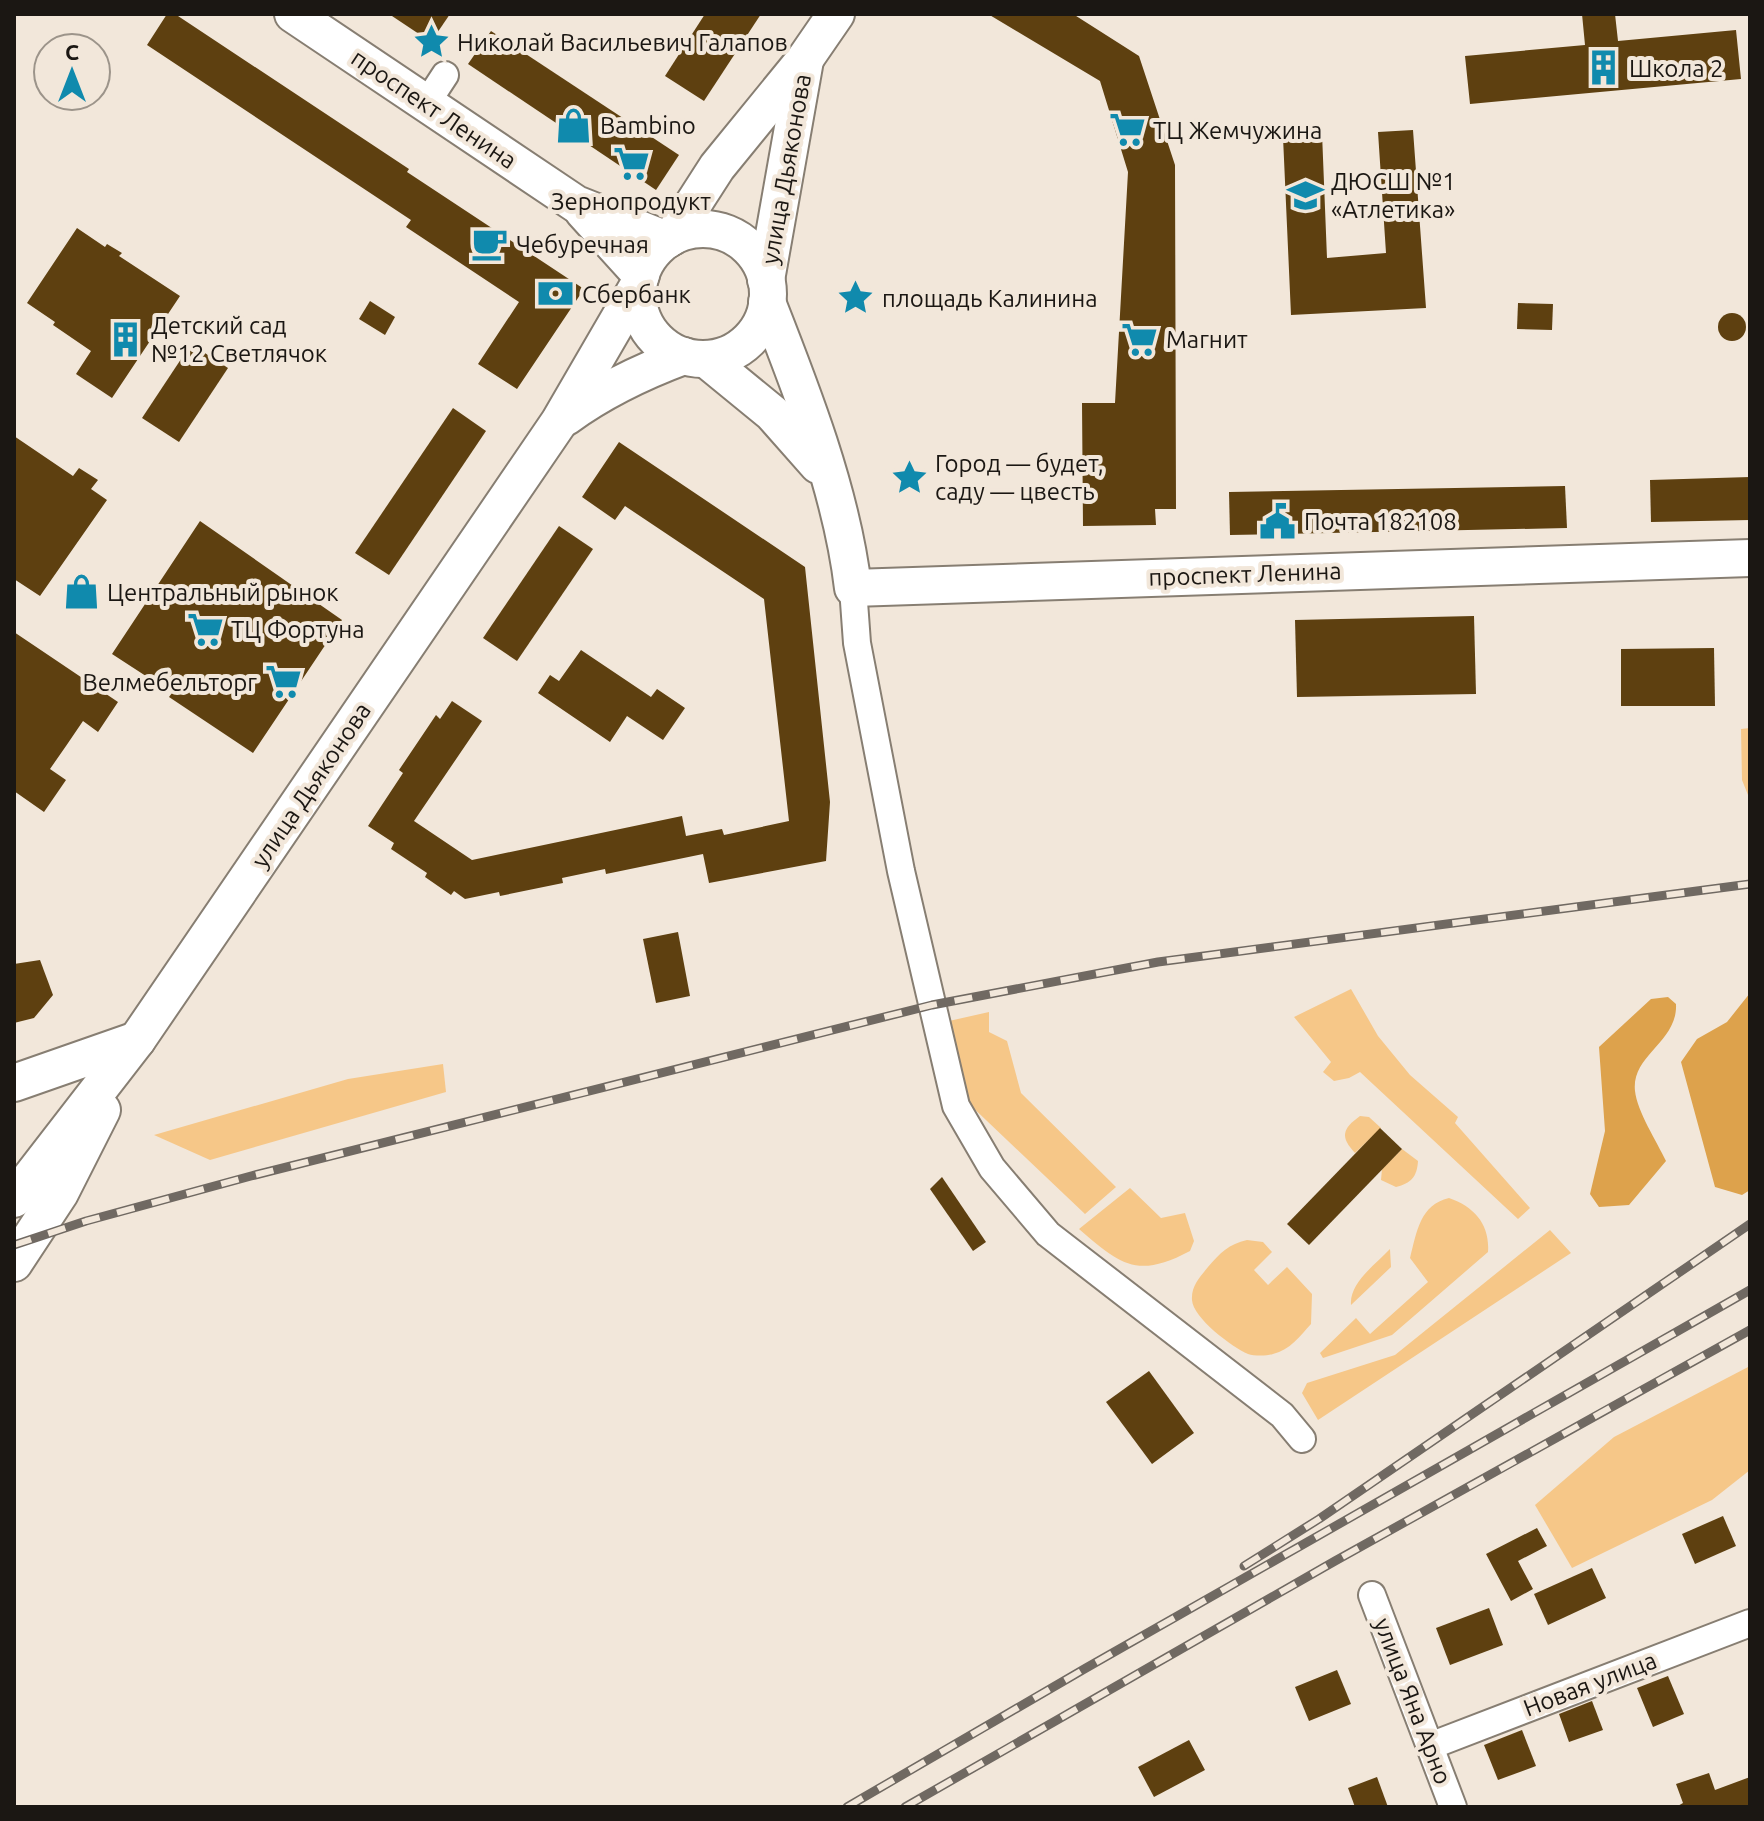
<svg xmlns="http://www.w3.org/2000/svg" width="1764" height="1821" viewBox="0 0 1764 1821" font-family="Ubuntu,sans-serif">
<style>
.green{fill:#f6c788}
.water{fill:#dda24c}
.building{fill:#5e4010}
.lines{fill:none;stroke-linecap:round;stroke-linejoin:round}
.street-casing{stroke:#877e72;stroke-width:30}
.secondary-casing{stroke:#877e72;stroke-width:40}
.street{stroke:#fff;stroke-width:26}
.secondary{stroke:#fff;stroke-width:36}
.rail-casing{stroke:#706962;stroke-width:9}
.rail{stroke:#f2e7da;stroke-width:6;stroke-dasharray:18;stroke-linecap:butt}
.labels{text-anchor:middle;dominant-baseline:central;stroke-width:8;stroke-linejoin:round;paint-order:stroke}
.poi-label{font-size:24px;fill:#1b1713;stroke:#f2e7da;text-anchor:start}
.street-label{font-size:24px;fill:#1b1713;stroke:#f2e7da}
</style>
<rect width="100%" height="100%" fill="#f2e7da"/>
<g class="green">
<polygon points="1750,728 1750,800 1742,780 1741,729"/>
<polygon points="1351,989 1378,1036 1410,1075 1458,1117 1455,1123 1530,1208 1518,1219 1360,1072 1349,1078 1334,1081 1323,1072 1331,1062 1294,1017"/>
<polygon points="989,1012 989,1032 1007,1041 1021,1093 1116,1187 1085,1214 966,1101 949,1021"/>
<polygon points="443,1064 446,1092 210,1160 154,1135 348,1079"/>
<path d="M1360,1116L1369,1117L1381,1128L1355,1153C1340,1137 1342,1129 1360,1116Z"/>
<path d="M1402,1149L1418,1161C1417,1177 1411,1183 1396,1187L1381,1180L1382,1169Z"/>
<path d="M1130,1188L1161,1218L1185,1213L1194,1241L1190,1251C1137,1279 1121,1265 1079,1229Z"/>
<path d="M1449,1198C1475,1207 1490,1225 1488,1252L1392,1335L1323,1358L1320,1353L1356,1318L1370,1334L1428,1282L1410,1258C1417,1231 1420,1205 1449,1198Z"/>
<polygon points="1550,1230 1571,1253 1318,1420 1302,1393 1307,1383 1395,1355"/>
<path d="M1247,1240L1263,1242L1272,1252L1254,1270L1268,1285L1287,1267L1312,1294L1311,1324C1300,1336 1290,1350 1273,1354C1267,1356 1254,1356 1248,1354C1232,1347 1193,1318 1192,1300C1191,1286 1200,1277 1208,1267C1220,1253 1229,1244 1247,1240Z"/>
<path d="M1390,1249L1391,1267L1351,1305C1349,1283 1376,1264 1390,1249Z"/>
<polygon points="1750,1366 1750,1470 1712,1500 1572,1568 1535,1505 1614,1437"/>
</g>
<g class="water">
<polygon points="1750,993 1750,1190 1742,1195 1715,1187 1681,1062 1697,1039 1727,1022"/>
<path d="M1668,997L1676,1004C1678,1042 1631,1055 1635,1091C1637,1111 1657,1142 1666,1161L1629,1205L1599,1207L1590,1194L1605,1131L1599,1047L1651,999Z"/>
</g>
<g class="building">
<polygon points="167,14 175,14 409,169 407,172 584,289 517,389 478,364 519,302 406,227 411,220 147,45"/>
<polygon points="389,14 450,14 431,42"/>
<polygon points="705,14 761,14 704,101 665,76"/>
<polygon points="988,14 1073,14 1139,56 1175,165 1176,509 1155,509 1156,525 1083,526 1082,403 1115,403 1128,172 1100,81"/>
<polygon points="1582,14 1615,14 1618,41 1736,30 1741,79 1470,104 1465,56 1585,45"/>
<polygon points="491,31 679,155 656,190 468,64"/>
<polygon points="1413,130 1426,308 1291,315 1283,137 1322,133 1327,258 1386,253 1378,132"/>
<polygon points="77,228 105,247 107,244 122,253 119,256 180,296 112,398 76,374 91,351 53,325 55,322 27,303"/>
<polygon points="370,301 395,317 385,335 359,319"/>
<polygon points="1518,303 1553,304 1552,330 1517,329"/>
<circle cx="1732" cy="327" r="14"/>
<polygon points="191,344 228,368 179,442 142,418"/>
<polygon points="453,408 486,431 389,575 355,553"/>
<polygon points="14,436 73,476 79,468 98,480 91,489 107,500 40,596 14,579"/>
<polygon points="619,442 805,567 830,802 826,861 709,883 703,854 606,874 605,869 562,878 563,883 500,896 499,892 465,899 454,891 451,895 425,877 427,873 391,849 394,843 368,826 403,773 399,770 436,715 440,719 452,701 482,721 414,821 472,860 682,816 686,836 722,829 724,835 789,821 764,599 625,506 615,520 582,497"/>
<polygon points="1750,477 1750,520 1651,522 1650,480"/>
<polygon points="1565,486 1567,528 1230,535 1229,492"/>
<polygon points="200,521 342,620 253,753 169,697 172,693 112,654"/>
<polygon points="559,526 593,549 517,661 483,638"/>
<polygon points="1474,616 1476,694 1297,697 1295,620"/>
<polygon points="14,632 118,702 98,732 83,721 66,746 50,769 66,780 44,812 14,791"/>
<polygon points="1714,648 1715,706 1621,706 1621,649"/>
<polygon points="581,650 651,697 657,689 685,708 663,740 627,716 610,742 538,693 550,675 559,681"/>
<polygon points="678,932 690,996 656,1003 643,939"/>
<polygon points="40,960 53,995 34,1018 14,1023 14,964"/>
<polygon points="1380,1128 1402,1149 1309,1245 1287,1224"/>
<polygon points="942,1177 986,1242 973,1251 930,1189"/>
<polygon points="1149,1371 1194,1433 1152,1464 1106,1402"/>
<polygon points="1723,1516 1736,1546 1695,1564 1682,1534"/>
<polygon points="1537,1528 1547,1546 1518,1561 1533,1589 1511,1601 1486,1554"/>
<polygon points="1592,1568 1606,1598 1548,1625 1534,1594"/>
<polygon points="1489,1608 1503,1645 1450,1665 1436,1628"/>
<polygon points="1337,1670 1351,1704 1309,1721 1295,1687"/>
<polygon points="1668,1676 1684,1714 1653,1727 1637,1688"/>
<polygon points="1592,1701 1603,1730 1569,1742 1559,1714"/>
<polygon points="1522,1730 1536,1766 1498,1780 1484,1745"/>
<polygon points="1189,1740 1205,1770 1154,1797 1138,1767"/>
<polygon points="1709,1773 1715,1790 1750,1777 1750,1807 1676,1807 1683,1803 1676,1784"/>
<polygon points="1377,1777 1388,1807 1355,1807 1348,1788"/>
</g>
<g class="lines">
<defs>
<g id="street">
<polyline points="426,104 445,75"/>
<polyline points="853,588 857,643 901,871 956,1106 992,1168 1048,1234 1282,1415 1302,1439"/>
<polyline points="1372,1595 1453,1807"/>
<polyline points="1430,1746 1750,1623"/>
</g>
<g id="secondary">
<polyline points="293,14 576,204 667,240"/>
<polyline points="583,211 641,275"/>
<circle cx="703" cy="294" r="65"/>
<polyline points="672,237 717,167 805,59 836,14"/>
<polyline points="766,280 805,60"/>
<path d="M767,302C802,391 842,493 853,588L1750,558"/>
<polyline points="706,359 772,413 818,465"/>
<path d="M566,417C603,390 641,372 684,356"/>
<polyline points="14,1083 137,1040"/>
<polyline points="14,1199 137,1040 559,422 638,286"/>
<polyline points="14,1263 60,1193 102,1110"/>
</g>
</defs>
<use href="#street" class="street-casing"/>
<use href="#secondary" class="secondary-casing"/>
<use href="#street" class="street"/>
<use href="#secondary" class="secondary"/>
<defs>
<g id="rail">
<polyline points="14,1245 86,1221 251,1176 932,1005 1158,962 1750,884"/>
<polyline points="1244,1566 1319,1519 1750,1224"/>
<polyline points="847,1807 1086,1668 1750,1290"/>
<polyline points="905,1807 1335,1561 1750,1330"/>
</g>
</defs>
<use href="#rail" class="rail-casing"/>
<use href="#rail" class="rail"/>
</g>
<defs>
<symbol id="sight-bare" viewBox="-9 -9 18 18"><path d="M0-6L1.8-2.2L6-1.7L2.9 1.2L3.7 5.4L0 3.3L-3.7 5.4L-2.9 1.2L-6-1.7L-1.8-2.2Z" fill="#108aad" stroke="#f2e7da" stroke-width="2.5" paint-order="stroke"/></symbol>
<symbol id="building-bare" viewBox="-9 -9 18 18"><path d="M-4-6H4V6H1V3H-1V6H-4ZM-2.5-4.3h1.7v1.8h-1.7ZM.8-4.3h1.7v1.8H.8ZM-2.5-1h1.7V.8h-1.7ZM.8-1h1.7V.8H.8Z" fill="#108aad" stroke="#f2e7da" stroke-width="2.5" paint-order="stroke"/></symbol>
<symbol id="shop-bare" viewBox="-9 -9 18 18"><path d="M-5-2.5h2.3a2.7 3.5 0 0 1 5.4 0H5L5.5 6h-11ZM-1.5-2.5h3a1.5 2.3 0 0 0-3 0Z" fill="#108aad" stroke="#f2e7da" stroke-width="2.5" paint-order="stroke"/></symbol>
<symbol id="supermarket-bare" viewBox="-9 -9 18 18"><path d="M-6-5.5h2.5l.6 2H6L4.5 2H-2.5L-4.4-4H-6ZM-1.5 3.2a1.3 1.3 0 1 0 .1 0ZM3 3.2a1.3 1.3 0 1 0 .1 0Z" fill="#108aad" stroke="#f2e7da" stroke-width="2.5" paint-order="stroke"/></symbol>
<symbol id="school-bare" viewBox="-9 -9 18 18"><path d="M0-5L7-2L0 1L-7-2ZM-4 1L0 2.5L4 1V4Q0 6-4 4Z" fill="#108aad" stroke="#f2e7da" stroke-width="2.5" paint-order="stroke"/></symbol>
<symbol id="cafe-bare" viewBox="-9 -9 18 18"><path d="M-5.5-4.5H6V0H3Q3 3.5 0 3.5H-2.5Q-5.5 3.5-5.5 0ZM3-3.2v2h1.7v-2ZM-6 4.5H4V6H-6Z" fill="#108aad" stroke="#f2e7da" stroke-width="2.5" paint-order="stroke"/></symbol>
<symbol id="bank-bare" viewBox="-9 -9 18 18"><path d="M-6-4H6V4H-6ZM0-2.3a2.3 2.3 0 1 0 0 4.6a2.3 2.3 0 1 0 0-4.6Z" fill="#108aad" stroke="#f2e7da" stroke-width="2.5" paint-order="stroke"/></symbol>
<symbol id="civic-bare" viewBox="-9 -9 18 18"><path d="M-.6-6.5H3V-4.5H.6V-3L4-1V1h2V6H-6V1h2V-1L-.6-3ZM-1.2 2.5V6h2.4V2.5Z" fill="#108aad" stroke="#f2e7da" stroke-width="2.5" paint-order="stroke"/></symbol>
</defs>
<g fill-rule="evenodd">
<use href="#sight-bare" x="406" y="16" width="51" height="51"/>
<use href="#building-bare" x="1578" y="42" width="51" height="51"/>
<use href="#shop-bare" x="548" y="100" width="51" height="51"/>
<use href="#supermarket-bare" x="1102" y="104" width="51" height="51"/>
<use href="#supermarket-bare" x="606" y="138" width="51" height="51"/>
<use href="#school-bare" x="1280" y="170" width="51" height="51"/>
<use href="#cafe-bare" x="464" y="218" width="51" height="51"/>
<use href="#bank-bare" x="530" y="268" width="51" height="51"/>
<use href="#sight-bare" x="830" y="272" width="51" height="51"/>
<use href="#building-bare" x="100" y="314" width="51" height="51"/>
<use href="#supermarket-bare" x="1114" y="314" width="51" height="51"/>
<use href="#sight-bare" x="884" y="452" width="51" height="51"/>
<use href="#civic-bare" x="1252" y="496" width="51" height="51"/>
<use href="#shop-bare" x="56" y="566" width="51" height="51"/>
<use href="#supermarket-bare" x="180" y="604" width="51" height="51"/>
<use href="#supermarket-bare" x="258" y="656" width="51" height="51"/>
</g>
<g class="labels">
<g class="poi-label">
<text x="457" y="42">Николай Васильевич Галапов</text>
<text x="1629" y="68">Школа 2</text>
<text x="600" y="125">Bambino</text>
<text x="1153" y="130">ТЦ Жемчужина</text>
<text x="1331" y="181">ДЮСШ №1<tspan x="1331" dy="28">«Атлетика»</tspan></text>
<text x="631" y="201" text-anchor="middle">Зернопродукт</text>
<text x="516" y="244">Чебуречная</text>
<text x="582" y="294">Сбербанк</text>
<text x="882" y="298">площадь Калинина</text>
<text x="151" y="325">Детский сад<tspan x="151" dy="28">№12 Светлячок</tspan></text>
<text x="1166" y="339">Магнит</text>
<text x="935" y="463">Город — будет,<tspan x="935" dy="28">саду — цвесть</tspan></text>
<text x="1304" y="521">Почта 182108</text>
<text x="107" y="592">Центральный рынок</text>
<text x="231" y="629">ТЦ Фортуна</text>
<text x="257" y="682" text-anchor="end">Велмебельторг</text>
</g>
<g class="street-label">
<text transform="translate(434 109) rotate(34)">проспект Ленина</text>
<text transform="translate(786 169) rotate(-80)">улица Дьяконова</text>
<text transform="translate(1245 574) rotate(-2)">проспект Ленина</text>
<text transform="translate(311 785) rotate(-56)">улица Дьяконова</text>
<text transform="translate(1590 1684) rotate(-21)">Новая улица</text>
<text transform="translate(1413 1701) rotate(69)">улица Яна Арно</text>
</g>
</g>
<rect width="1764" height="1821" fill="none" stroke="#1b1713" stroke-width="32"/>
<g transform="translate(72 72)"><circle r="38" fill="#f2e7da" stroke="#9c948a" stroke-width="2"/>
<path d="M0-6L14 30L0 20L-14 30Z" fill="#108aad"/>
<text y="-12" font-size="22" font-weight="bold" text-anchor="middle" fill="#1b1713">С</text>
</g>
</svg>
